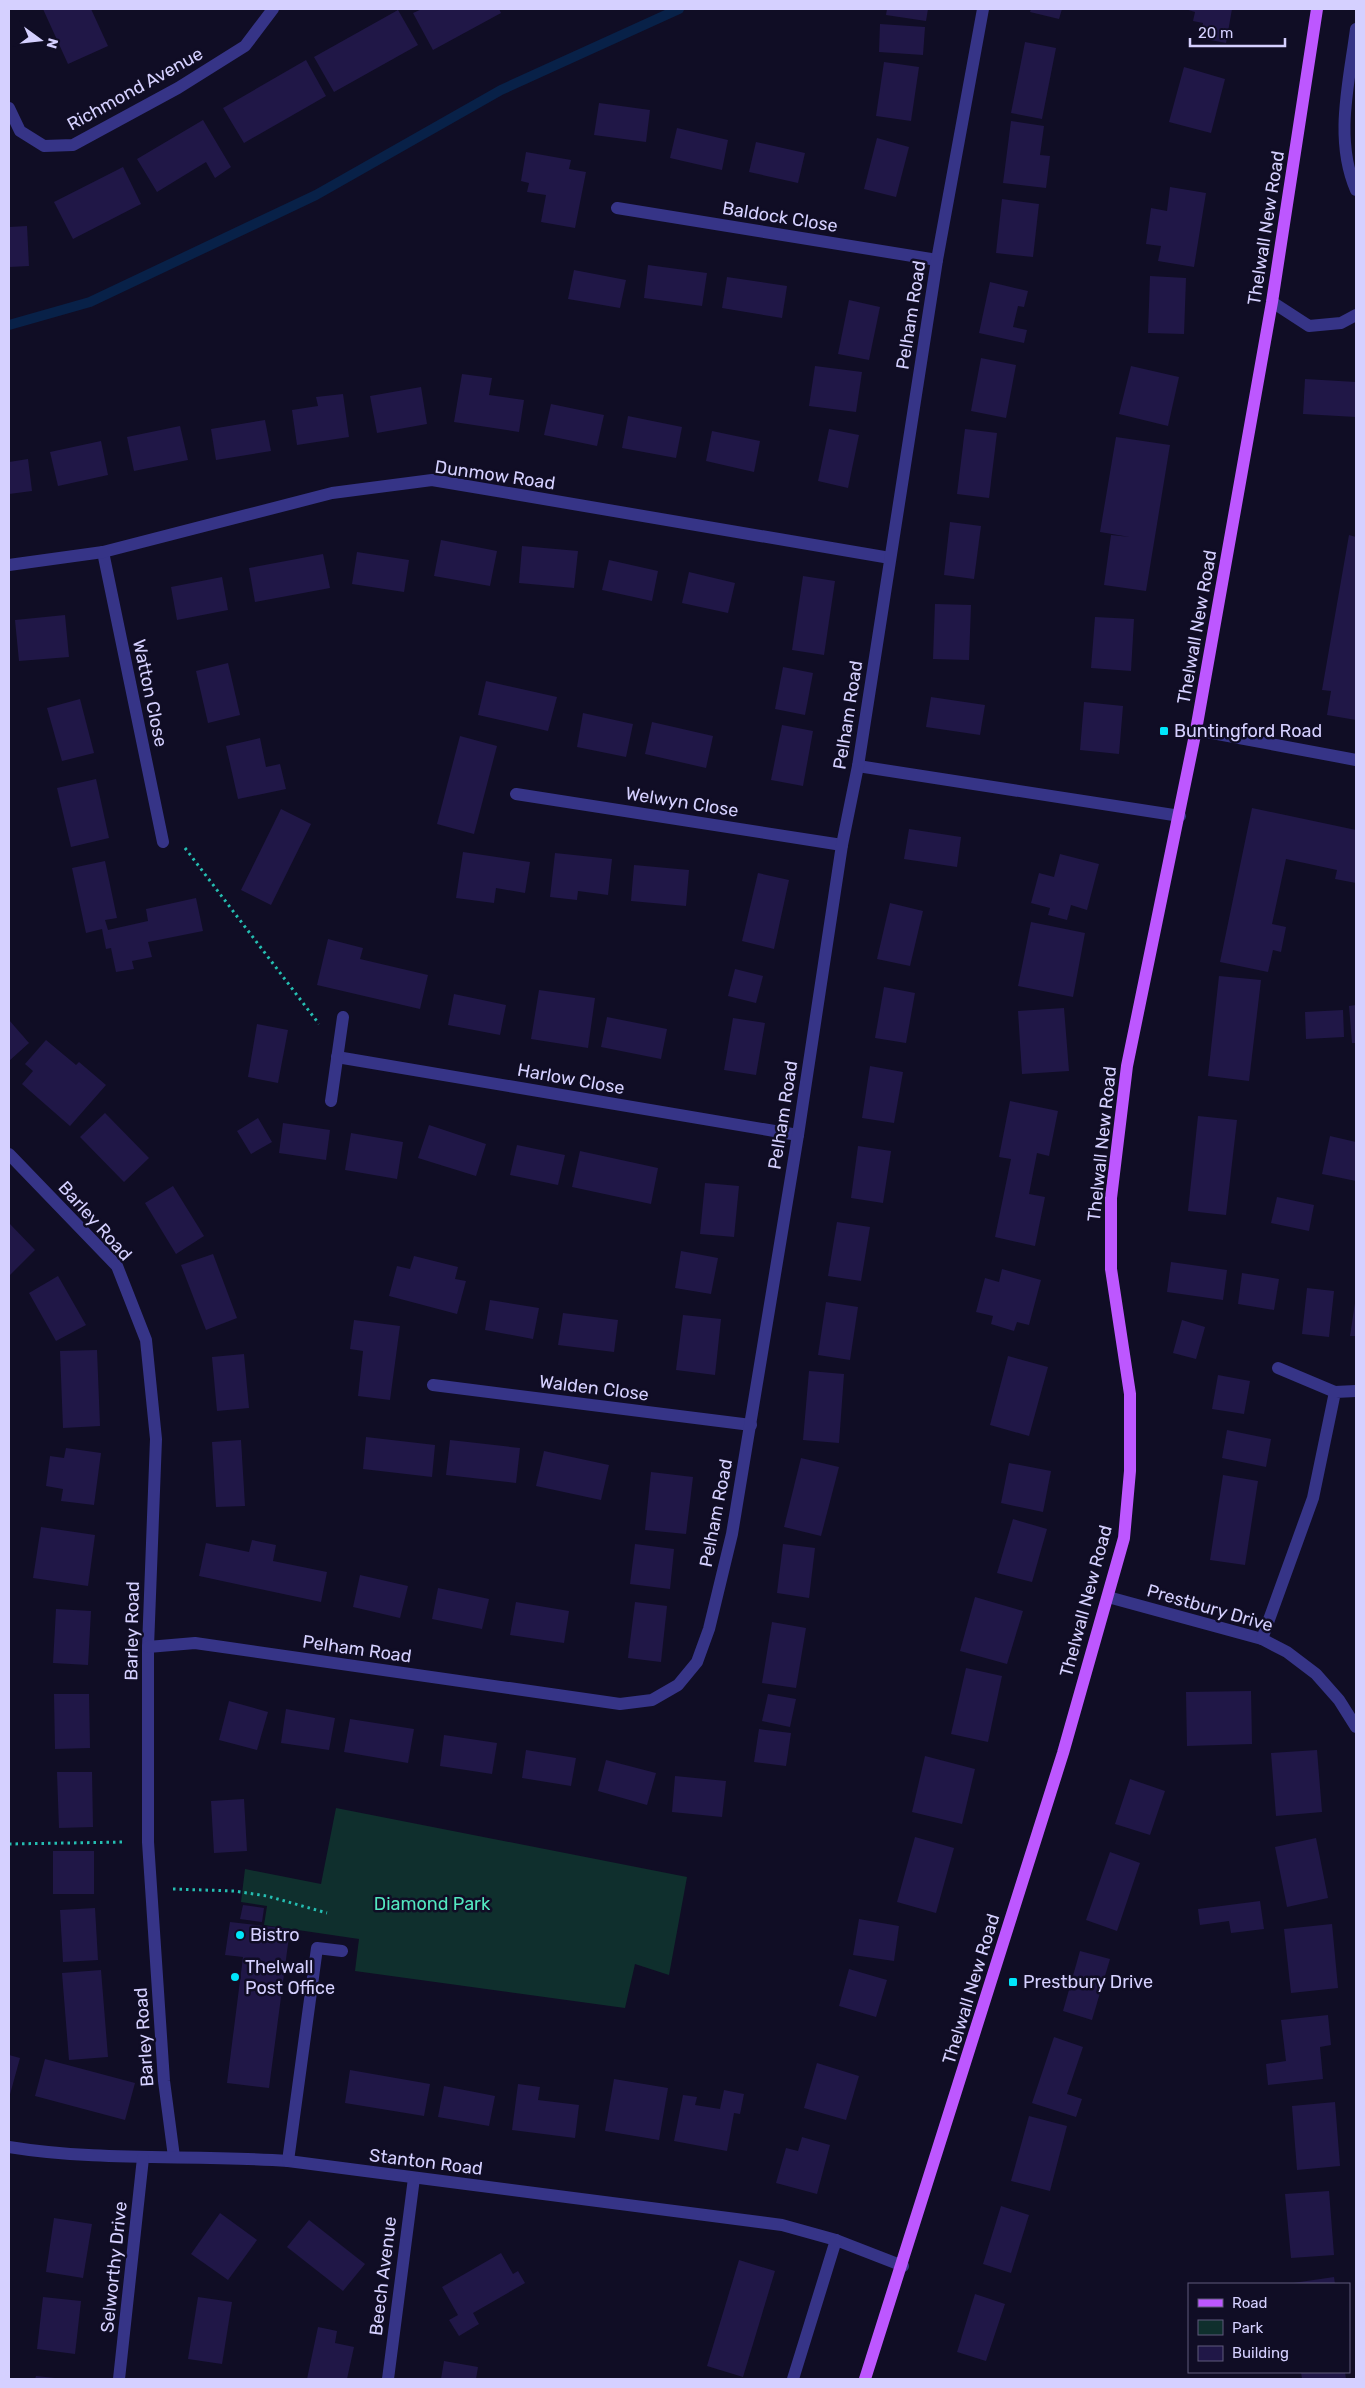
<svg xmlns="http://www.w3.org/2000/svg" width="1365" height="2388" viewBox="0 0 1365 2388" font-family="Rubik,sans-serif">
<style>
.green{fill:#0f2f2d}
.lines{fill:none;stroke-linecap:round;stroke-linejoin:round}
.stream{stroke:#082148;stroke-width:10}
.building{fill:#201747}
.path{stroke:#25beb2;stroke-width:3;stroke-dasharray:2.5 4;stroke-linecap:butt}
.minor{stroke:#363487;stroke-width:12}
.major{stroke:#bd57ff;stroke-width:12}
.poi-dot{fill:#00e6fb;stroke:#100d25;stroke-width:2}
.labels{text-anchor:middle;dominant-baseline:central;stroke-width:5;stroke-linejoin:round;paint-order:stroke}
.street-label{font-size:18px;fill:#d5d0ff;stroke:#100d25}
.poi-label{font-size:18px;fill:#d5d0ff;stroke:#100d25;text-anchor:start}
.park-label{font-size:18px;fill:#53e8c0;stroke:#100d25}
</style>
<rect width="100%" height="100%" fill="#100d25"/>
<polygon class="green" points="336,1808 687,1877 669,1975 635,1964 625,2008 355,1971 359,1939 264,1925 267,1906 241,1902 245,1869 321,1884"/>
<g class="lines">
<polyline class="stream" points="9,325 90,302 316,195 501,90 679,9"/>
</g>
<g class="building">
<polygon points="43,9 91,9 108,46 68,64"/>
<polygon points="422,9 499,9 501,13 433,50 413,13"/>
<polygon points="887,9 928,9 926,21 886,15"/>
<polygon points="1031,9 1062,9 1059,19 1030,12"/>
<polygon points="1185,9 1232,9 1226,43 1200,38 1203,23 1193,21 1195,12"/>
<polygon points="398,10 418,45 334,92 314,57"/>
<polygon points="880,24 925,27 923,55 879,52"/>
<polygon points="1025,42 1056,48 1042,119 1011,113"/>
<polygon points="306,60 326,96 244,143 223,108"/>
<polygon points="884,62 919,67 911,121 876,116"/>
<polygon points="1184,67 1225,79 1211,133 1169,122"/>
<polygon points="599,103 650,110 646,142 594,135"/>
<polygon points="203,120 231,167 215,178 206,162 157,192 137,159"/>
<polygon points="1011,121 1044,126 1040,155 1050,156 1046,188 1003,183"/>
<polygon points="677,128 728,140 722,170 670,158"/>
<polygon points="877,138 909,147 896,197 864,189"/>
<polygon points="756,142 805,153 798,183 749,172"/>
<polygon points="526,152 571,160 569,169 586,172 575,228 541,222 546,195 527,192 529,183 521,181"/>
<polygon points="123,167 141,204 73,239 54,202"/>
<polygon points="1170,187 1206,193 1194,267 1158,261 1161,246 1146,244 1151,208 1167,211"/>
<polygon points="1002,199 1039,204 1033,257 996,253"/>
<polygon points="27,226 29,266 9,267 9,227"/>
<polygon points="648,265 707,273 702,306 644,298"/>
<polygon points="574,270 626,280 620,308 568,299"/>
<polygon points="1150,276 1186,278 1184,334 1148,333"/>
<polygon points="727,277 787,286 782,318 722,308"/>
<polygon points="990,282 1028,291 1024,307 1018,306 1013,327 1027,330 1024,343 979,333"/>
<polygon points="849,300 880,307 869,360 838,354"/>
<polygon points="981,358 1016,365 1006,418 971,411"/>
<polygon points="815,366 862,372 856,412 809,406"/>
<polygon points="1131,366 1179,377 1168,426 1119,414"/>
<polygon points="462,374 492,378 489,395 524,400 519,432 454,422"/>
<polygon points="1305,379 1356,382 1356,417 1303,414"/>
<polygon points="421,387 427,424 377,433 370,396"/>
<polygon points="343,394 349,437 297,445 292,410 318,406 316,397"/>
<polygon points="551,404 604,415 597,446 544,435"/>
<polygon points="628,416 682,427 676,458 622,448"/>
<polygon points="265,420 271,451 216,460 211,429"/>
<polygon points="180,426 188,460 134,471 127,437"/>
<polygon points="829,429 859,435 848,488 818,481"/>
<polygon points="965,429 997,433 989,498 957,494"/>
<polygon points="712,431 760,441 754,472 706,461"/>
<polygon points="1116,437 1170,445 1146,591 1104,585 1111,535 1130,537 1100,532"/>
<polygon points="101,441 108,475 58,486 50,452"/>
<polygon points="28,459 32,491 9,494 9,462"/>
<polygon points="950,522 981,526 974,579 944,575"/>
<polygon points="1349,535 1356,537 1356,720 1327,715 1331,691 1322,690"/>
<polygon points="441,540 497,551 490,586 434,576"/>
<polygon points="522,546 578,551 574,588 519,583"/>
<polygon points="357,552 409,560 404,592 352,584"/>
<polygon points="323,554 330,588 255,602 249,568"/>
<polygon points="609,560 658,571 652,601 602,590"/>
<polygon points="689,572 735,583 728,613 682,603"/>
<polygon points="803,576 835,581 824,655 792,650"/>
<polygon points="222,577 228,610 177,620 171,587"/>
<polygon points="935,604 971,605 969,660 933,659"/>
<polygon points="65,615 69,657 19,661 15,620"/>
<polygon points="1095,617 1134,619 1131,671 1091,668"/>
<polygon points="228,663 240,715 208,723 196,671"/>
<polygon points="783,667 813,673 805,715 775,709"/>
<polygon points="486,681 557,697 548,731 478,715"/>
<polygon points="931,697 985,705 980,735 926,727"/>
<polygon points="80,699 94,753 62,761 47,708"/>
<polygon points="1084,702 1123,706 1119,754 1080,750"/>
<polygon points="583,713 633,724 626,757 577,747"/>
<polygon points="652,722 713,736 706,768 645,754"/>
<polygon points="782,725 813,731 803,786 771,780"/>
<polygon points="460,736 497,746 474,834 437,824"/>
<polygon points="260,738 266,767 280,764 286,789 238,799 226,746"/>
<polygon points="96,779 109,838 71,847 57,788"/>
<polygon points="1252,808 1356,830 1356,883 1335,879 1337,870 1286,859 1272,924 1286,927 1281,952 1273,950 1268,972 1220,962"/>
<polygon points="281,809 311,824 271,905 241,890"/>
<polygon points="909,829 961,837 957,867 904,859"/>
<polygon points="463,852 530,862 525,893 496,888 494,903 456,898"/>
<polygon points="555,853 612,859 608,895 578,891 577,900 550,897"/>
<polygon points="1060,854 1099,864 1087,910 1071,905 1067,920 1048,915 1050,908 1031,903 1039,873 1054,877"/>
<polygon points="105,861 117,918 105,920 108,930 148,921 146,909 196,898 203,931 148,942 152,957 132,961 134,969 116,972 111,948 106,949 102,929 86,933 72,868"/>
<polygon points="634,865 689,870 686,906 631,901"/>
<polygon points="758,873 789,880 774,949 742,941"/>
<polygon points="890,903 923,911 910,966 877,959"/>
<polygon points="1031,922 1085,933 1073,997 1018,986"/>
<polygon points="328,939 363,948 360,959 428,975 420,1009 317,985"/>
<polygon points="735,969 763,976 756,1003 728,996"/>
<polygon points="1219,976 1261,980 1249,1081 1208,1076"/>
<polygon points="884,987 915,993 906,1043 875,1038"/>
<polygon points="539,990 595,998 588,1048 531,1039"/>
<polygon points="454,994 506,1005 500,1035 448,1025"/>
<polygon points="1356,1005 1356,1043 1352,1043 1349,1006"/>
<polygon points="1064,1008 1069,1071 1022,1074 1018,1011"/>
<polygon points="1343,1010 1344,1037 1306,1039 1305,1012"/>
<polygon points="607,1017 667,1029 661,1059 601,1047"/>
<polygon points="733,1018 765,1023 756,1075 724,1070"/>
<polygon points="9,1020 29,1043 9,1061"/>
<polygon points="257,1024 288,1030 278,1083 248,1077"/>
<polygon points="46,1040 76,1065 79,1062 106,1085 70,1126 22,1084 33,1071 25,1064"/>
<polygon points="870,1066 903,1072 894,1123 862,1118"/>
<polygon points="1010,1101 1058,1111 1049,1156 1037,1153 1029,1194 1045,1197 1035,1246 995,1237 1011,1159 999,1157"/>
<polygon points="105,1113 149,1158 124,1182 80,1137"/>
<polygon points="1198,1116 1237,1120 1226,1215 1188,1211"/>
<polygon points="258,1118 272,1142 251,1154 237,1131"/>
<polygon points="283,1123 330,1130 326,1160 279,1153"/>
<polygon points="429,1125 486,1144 476,1176 418,1158"/>
<polygon points="351,1133 403,1142 397,1179 345,1170"/>
<polygon points="1330,1136 1356,1142 1356,1181 1322,1174"/>
<polygon points="517,1145 565,1155 558,1185 510,1175"/>
<polygon points="858,1146 891,1151 883,1203 851,1198"/>
<polygon points="580,1151 658,1168 651,1204 572,1187"/>
<polygon points="705,1183 739,1186 734,1237 700,1234"/>
<polygon points="173,1186 204,1236 176,1254 145,1203"/>
<polygon points="1277,1197 1314,1205 1309,1231 1271,1223"/>
<polygon points="837,1222 870,1227 861,1281 828,1276"/>
<polygon points="9,1223 35,1250 9,1276"/>
<polygon points="681,1251 718,1258 711,1294 675,1288"/>
<polygon points="213,1254 237,1318 206,1330 181,1265"/>
<polygon points="414,1256 458,1267 455,1279 466,1281 457,1314 389,1296 397,1266 410,1269"/>
<polygon points="1171,1262 1227,1270 1223,1300 1167,1292"/>
<polygon points="1002,1269 1041,1280 1029,1325 1017,1322 1014,1331 991,1324 993,1316 976,1312 985,1278 999,1282"/>
<polygon points="1242,1273 1279,1279 1274,1310 1238,1304"/>
<polygon points="58,1276 86,1325 56,1341 29,1293"/>
<polygon points="1307,1288 1334,1291 1329,1337 1302,1334"/>
<polygon points="490,1300 539,1308 533,1339 485,1330"/>
<polygon points="826,1302 858,1307 850,1360 818,1355"/>
<polygon points="1355,1303 1356,1303 1356,1336 1350,1336"/>
<polygon points="563,1313 618,1320 614,1352 558,1345"/>
<polygon points="683,1315 721,1319 715,1375 676,1370"/>
<polygon points="354,1320 400,1326 390,1400 358,1396 363,1351 350,1349"/>
<polygon points="1182,1320 1205,1327 1196,1359 1173,1353"/>
<polygon points="97,1350 100,1426 63,1428 60,1351"/>
<polygon points="244,1354 249,1408 217,1411 212,1357"/>
<polygon points="1008,1356 1048,1367 1029,1436 990,1425"/>
<polygon points="809,1371 844,1374 839,1443 803,1440"/>
<polygon points="1218,1375 1250,1381 1244,1414 1212,1409"/>
<polygon points="1227,1430 1271,1439 1266,1467 1222,1458"/>
<polygon points="366,1437 435,1445 432,1477 363,1469"/>
<polygon points="241,1440 245,1506 216,1507 212,1442"/>
<polygon points="450,1440 520,1448 516,1483 446,1475"/>
<polygon points="66,1448 101,1453 94,1505 61,1501 63,1489 46,1486 50,1456 64,1458"/>
<polygon points="544,1451 609,1465 601,1500 536,1486"/>
<polygon points="801,1458 839,1467 821,1536 784,1527"/>
<polygon points="1009,1463 1051,1471 1043,1512 1001,1503"/>
<polygon points="651,1472 693,1477 686,1534 645,1530"/>
<polygon points="1223,1475 1258,1481 1245,1565 1210,1560"/>
<polygon points="1013,1519 1047,1529 1032,1582 997,1573"/>
<polygon points="41,1527 95,1535 88,1586 33,1578"/>
<polygon points="252,1540 276,1545 273,1561 327,1572 321,1602 199,1576 206,1543 249,1552"/>
<polygon points="635,1544 674,1549 670,1589 630,1584"/>
<polygon points="783,1544 815,1548 809,1598 777,1593"/>
<polygon points="360,1575 408,1586 400,1618 353,1607"/>
<polygon points="438,1588 489,1599 482,1629 432,1619"/>
<polygon points="975,1597 1023,1611 1007,1664 960,1651"/>
<polygon points="516,1602 569,1611 564,1643 510,1635"/>
<polygon points="635,1602 667,1606 661,1662 628,1658"/>
<polygon points="56,1609 91,1611 88,1665 53,1663"/>
<polygon points="772,1622 806,1628 796,1688 762,1683"/>
<polygon points="966,1668 1002,1676 988,1742 951,1734"/>
<polygon points="1251,1691 1252,1744 1187,1746 1186,1692"/>
<polygon points="54,1694 89,1694 90,1748 55,1749"/>
<polygon points="768,1694 796,1699 790,1727 762,1721"/>
<polygon points="229,1701 268,1712 257,1750 219,1740"/>
<polygon points="286,1709 335,1718 329,1750 281,1743"/>
<polygon points="350,1719 414,1729 408,1763 344,1752"/>
<polygon points="759,1729 791,1733 786,1766 754,1762"/>
<polygon points="444,1735 497,1743 492,1774 440,1766"/>
<polygon points="526,1750 576,1758 571,1786 522,1778"/>
<polygon points="1317,1750 1322,1812 1276,1816 1271,1753"/>
<polygon points="925,1756 975,1769 962,1824 912,1812"/>
<polygon points="606,1760 656,1773 647,1805 598,1791"/>
<polygon points="57,1772 92,1772 93,1827 59,1828"/>
<polygon points="675,1776 726,1781 722,1817 672,1812"/>
<polygon points="1130,1779 1165,1791 1150,1835 1115,1824"/>
<polygon points="244,1799 247,1851 214,1853 211,1801"/>
<polygon points="915,1837 954,1848 936,1913 897,1902"/>
<polygon points="1316,1838 1328,1898 1287,1907 1275,1847"/>
<rect x="53" y="1851" width="41" height="43"/>
<polygon points="1110,1852 1140,1863 1117,1931 1086,1920"/>
<polygon points="1260,1901 1264,1929 1231,1933 1229,1921 1200,1925 1198,1909"/>
<polygon points="243,1905 264,1908 262,1922 240,1919"/>
<polygon points="95,1908 98,1960 63,1962 60,1910"/>
<polygon points="859,1919 899,1926 894,1961 853,1955"/>
<polygon points="230,1922 290,1929 269,2088 227,2083 243,1957 225,1955"/>
<polygon points="1332,1924 1338,1988 1291,1993 1284,1929"/>
<polygon points="1080,1951 1110,1959 1092,2020 1063,2011"/>
<polygon points="849,1969 887,1980 876,2017 839,2006"/>
<polygon points="101,1970 108,2057 69,2060 62,1973"/>
<polygon points="1328,2015 1331,2045 1320,2047 1323,2079 1268,2085 1266,2064 1286,2061 1281,2020"/>
<polygon points="1054,2037 1083,2047 1067,2094 1082,2099 1076,2117 1032,2103"/>
<polygon points="9,2055 20,2058 9,2098"/>
<polygon points="45,2059 135,2083 125,2120 35,2096"/>
<polygon points="817,2063 859,2076 846,2120 804,2108"/>
<polygon points="350,2070 430,2084 424,2116 345,2103"/>
<polygon points="614,2079 668,2088 659,2140 605,2131"/>
<polygon points="518,2084 540,2087 538,2100 579,2105 575,2138 512,2130"/>
<polygon points="444,2086 495,2096 489,2126 438,2117"/>
<polygon points="724,2090 744,2094 740,2114 734,2113 727,2151 674,2141 683,2095 697,2097 695,2105 720,2109"/>
<polygon points="1335,2102 1340,2166 1297,2170 1292,2106"/>
<polygon points="1029,2116 1067,2126 1050,2191 1011,2181"/>
<polygon points="802,2137 830,2145 817,2194 776,2183 786,2148 798,2151"/>
<polygon points="1329,2191 1334,2255 1291,2258 1285,2194"/>
<polygon points="1001,2206 1029,2215 1011,2273 983,2264"/>
<polygon points="220,2213 257,2240 228,2280 191,2254"/>
<polygon points="54,2218 92,2224 83,2278 46,2272"/>
<polygon points="309,2220 365,2264 343,2291 287,2247"/>
<polygon points="501,2253 513,2274 518,2271 525,2283 473,2313 479,2324 459,2336 449,2320 458,2315 442,2287"/>
<polygon points="739,2260 775,2271 743,2377 707,2366"/>
<polygon points="1334,2277 1335,2284 1293,2284 1293,2283"/>
<polygon points="975,2294 1005,2304 986,2361 957,2352"/>
<polygon points="43,2297 81,2301 75,2354 37,2349"/>
<polygon points="198,2297 232,2302 222,2364 188,2359"/>
<polygon points="318,2327 337,2331 335,2343 354,2347 347,2379 307,2379"/>
<polygon points="444,2361 478,2367 476,2379 441,2379"/>
<polygon points="1301,2372 1345,2372 1346,2379 1302,2379"/>
<polygon points="36,2376 55,2378 55,2379 35,2379"/>
</g>
<g class="lines">
<g class="path">
<polyline points="185,848 319,1024"/>
<polyline points="9,1844 126,1842"/>
<polyline points="173,1889 234,1891 267,1896 327,1913"/>
</g>
<g class="minor">
<path d="M1356,29C1349,83 1334,139 1356,190"/>
<polyline points="9,108 20,131 44,146 73,145 178,88 245,46 273,9"/>
<polyline points="617,208 937,260"/>
<polyline points="1272,302 1309,326 1341,323 1356,315"/>
<polyline points="103,552 163,842"/>
<polyline points="9,565 103,552 332,493 432,480 890,558"/>
<polyline points="1196,730 1356,760"/>
<polyline points="858,766 1180,816"/>
<polyline points="516,794 842,845"/>
<polyline points="337,1057 798,1135"/>
<polyline points="331,1101 343,1017"/>
<polyline points="9,1154 117,1266 146,1340 156,1439 148,1647 148,1842 164,2081 174,2157"/>
<polyline points="1278,1368 1335,1392"/>
<polyline points="433,1385 751,1425"/>
<polyline points="1108,1597 1262,1639 1287,1652 1316,1674 1339,1700 1356,1727"/>
<polyline points="1262,1639 1313,1498 1335,1392 1356,1391"/>
<polyline points="148,1647 195,1643 620,1704 652,1700 678,1685 697,1662 709,1629 732,1534 798,1135 842,845 858,766 937,260 983,9"/>
<path d="M9,2147C101,2162 195,2154 288,2161L782,2225L836,2240L903,2266"/>
<polyline points="288,2161 317,1948 342,1951"/>
<polyline points="119,2379 143,2158"/>
<polyline points="388,2379 414,2178"/>
<polyline points="793,2379 836,2240"/>
</g>
<polyline class="major" points="865,2379 1063,1753 1124,1538 1130,1471 1130,1394 1111,1269 1111,1198 1127,1066 1196,730 1272,302 1317,9"/>
</g>
<g class="poi-dot">
<rect x="1159" y="726" width="10" height="10" rx="2.5"/>
<circle cx="240" cy="1935" r="5"/>
<circle cx="235" cy="1977" r="5"/>
<rect x="1008" y="1977" width="10" height="10" rx="2.5"/>
</g>
<g class="labels">
<g class="street-label">
<text transform="translate(135 89) rotate(-29)">Richmond Avenue</text>
<text transform="translate(780 217) rotate(9)">Baldock Close</text>
<text transform="translate(1266 228) rotate(-81)">Thelwall New Road</text>
<text transform="translate(911 315) rotate(-81)">Pelham Road</text>
<text transform="translate(495 475) rotate(8)">Dunmow Road</text>
<text transform="translate(1197 627) rotate(-80)">Thelwall New Road</text>
<text transform="translate(150 693) rotate(78)">Watton Close</text>
<text transform="translate(848 715) rotate(-81)">Pelham Road</text>
<text transform="translate(682 802) rotate(9)">Welwyn Close</text>
<text transform="translate(571 1079) rotate(10)">Harlow Close</text>
<text transform="translate(783 1115) rotate(-81)">Pelham Road</text>
<text transform="translate(1102 1144) rotate(-84)">Thelwall New Road</text>
<text transform="translate(95 1221) rotate(48)">Barley Road</text>
<text transform="translate(594 1388) rotate(7)">Walden Close</text>
<text transform="translate(716 1513) rotate(-79)">Pelham Road</text>
<text transform="translate(1086 1601) rotate(-75)">Thelwall New Road</text>
<text transform="translate(1210 1608) rotate(16)">Prestbury Drive</text>
<text transform="translate(132 1631) rotate(-89)">Barley Road</text>
<text transform="translate(357 1649) rotate(8)">Pelham Road</text>
<text transform="translate(971 1989) rotate(-73)">Thelwall New Road</text>
<text transform="translate(144 2037) rotate(-94)">Barley Road</text>
<text transform="translate(426 2162) rotate(7)">Stanton Road</text>
<text transform="translate(114 2267) rotate(-84)">Selworthy Drive</text>
<text transform="translate(383 2276) rotate(-83)">Beech Avenue</text>
</g>
<g class="poi-label">
<text x="1174" y="731">Buntingford Road</text>
<text x="250" y="1935">Bistro</text>
<text x="245" y="1967">Thelwall<tspan x="245" dy="21">Post Office</tspan></text>
<text x="1023" y="1982">Prestbury Drive</text>
</g>
<g class="park-label">
<text x="432" y="1904">Diamond Park</text>
</g>
</g>
<rect width="1365" height="2388" fill="none" stroke="#d5d0ff" stroke-width="20"/>
<rect x="1188" y="2283" width="162" height="90" fill="#100d25" stroke="#5f5b7c"/>
<rect x="1198" y="2299" width="25" height="8" fill="#bd57ff" stroke="#5f5b7c"/>
<text x="1232" y="2308" font-size="15" fill="#d5d0ff">Road</text>
<rect x="1198" y="2320" width="25" height="15" fill="#0f2f2d" stroke="#5f5b7c"/>
<text x="1232" y="2333" font-size="15" fill="#d5d0ff">Park</text>
<rect x="1198" y="2346" width="25" height="15" fill="#201747" stroke="#5f5b7c"/>
<text x="1232" y="2358" font-size="15" fill="#d5d0ff">Building</text>
<g transform="translate(40 40) rotate(105)" stroke="#100d25" stroke-width="4" paint-order="stroke">
<path d="M0-4L9 19L0 12L-9 19Z" fill="#d5d0ff"/>
<text y="-8" font-size="14" font-weight="bold" text-anchor="middle" fill="#d5d0ff">N</text>
</g>
<path d="M1190 38v8h95v-8" fill="none" stroke="#d5d0ff" stroke-width="2.5"/>
<text x="1198" y="38" font-size="15" fill="#d5d0ff" stroke="#100d25" stroke-width="4" paint-order="stroke">20 m</text>
</svg>
